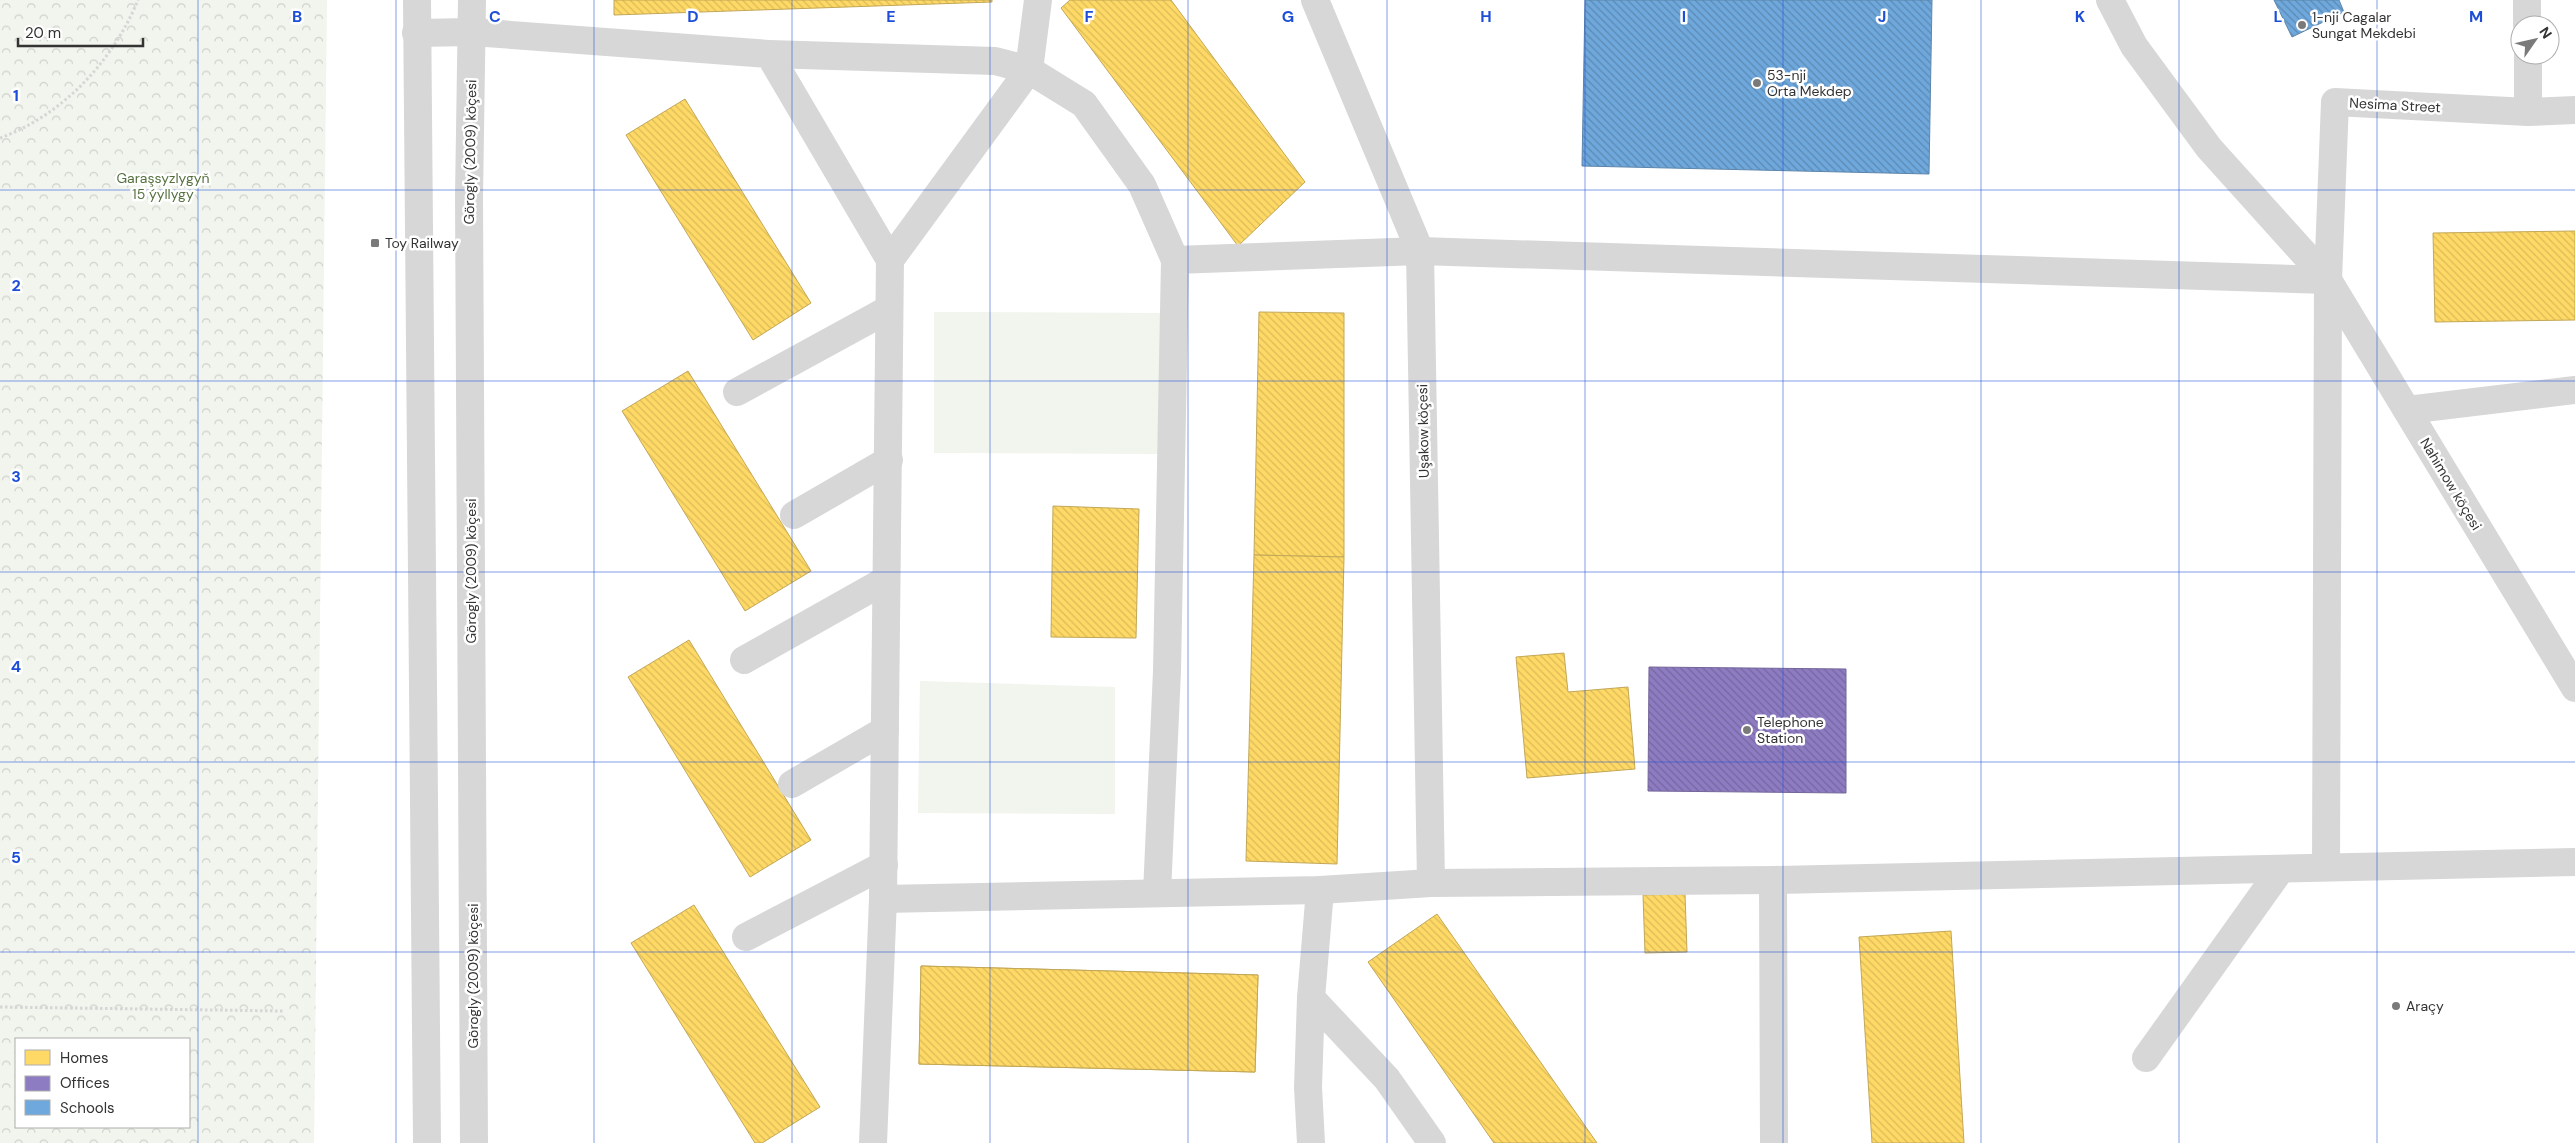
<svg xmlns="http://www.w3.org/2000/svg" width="2575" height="1143" viewBox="0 0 2575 1143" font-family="'DM Sans',sans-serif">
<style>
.grass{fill:#f1f5ed}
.forest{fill:url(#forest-crowns);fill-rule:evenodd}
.homes{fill:url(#homes-back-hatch);stroke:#c2a757}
.offices{fill:url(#offices-back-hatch);stroke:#736698}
.schools{fill:url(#schools-back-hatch);stroke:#5d85a9}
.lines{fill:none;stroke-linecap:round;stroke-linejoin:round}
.path{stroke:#d6d6d6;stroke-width:3;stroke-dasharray:2.5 2.5;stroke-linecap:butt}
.minor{stroke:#d7d7d7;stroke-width:28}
.grid{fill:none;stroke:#1d4ed8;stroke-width:1;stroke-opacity:0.55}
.poi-dot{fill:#7a7a7a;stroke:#fff;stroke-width:2}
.labels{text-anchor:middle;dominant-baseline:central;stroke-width:5;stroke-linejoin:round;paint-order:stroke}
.poi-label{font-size:14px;fill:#333;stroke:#fff;text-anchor:start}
.street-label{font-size:14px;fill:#333;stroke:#fff}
.park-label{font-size:14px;fill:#56703f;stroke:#fff}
.grid-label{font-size:16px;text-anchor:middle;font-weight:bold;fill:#1d4ed8;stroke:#fff;stroke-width:5;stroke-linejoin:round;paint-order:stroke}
</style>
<defs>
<pattern id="forest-crowns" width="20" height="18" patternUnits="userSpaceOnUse" patternTransform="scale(1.25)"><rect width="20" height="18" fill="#f1f5ed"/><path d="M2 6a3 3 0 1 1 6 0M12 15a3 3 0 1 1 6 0" fill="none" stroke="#cfd2cc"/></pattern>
<pattern id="homes-back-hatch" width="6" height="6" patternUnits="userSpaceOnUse" patternTransform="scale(1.25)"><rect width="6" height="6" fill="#ffd966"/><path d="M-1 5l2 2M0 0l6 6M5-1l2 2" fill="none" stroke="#dbbb59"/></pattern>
<pattern id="offices-back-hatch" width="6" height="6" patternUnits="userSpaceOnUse" patternTransform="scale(1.25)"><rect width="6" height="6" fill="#8e7cc3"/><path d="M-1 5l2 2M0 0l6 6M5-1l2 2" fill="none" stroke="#75669f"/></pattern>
<pattern id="schools-back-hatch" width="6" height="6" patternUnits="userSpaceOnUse" patternTransform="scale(1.25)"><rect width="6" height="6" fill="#6fa8dc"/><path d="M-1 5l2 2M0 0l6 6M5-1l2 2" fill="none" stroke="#5c89b3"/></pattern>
</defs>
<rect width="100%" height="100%" fill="#fff"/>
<g class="grass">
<polygon points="934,312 1161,313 1161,454 934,453"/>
<polygon points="920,681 1115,687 1115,814 918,813"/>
</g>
<path class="forest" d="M0,0H327L314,1143H0ZM16,1039H189V1127H16Z"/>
<g class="homes">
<polygon points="614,0 992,0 992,2 614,15"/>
<polygon points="1070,0 1171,0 1305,182 1238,246 1061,8"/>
<polygon points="685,99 811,303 753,340 626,135"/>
<polygon points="2575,231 2575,320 2435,322 2433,233"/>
<polygon points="1259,312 1344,313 1344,557 1254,555"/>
<polygon points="688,371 811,571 745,611 622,411"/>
<polygon points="1053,506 1139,509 1136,638 1051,637"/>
<polygon points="1254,555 1344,557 1337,864 1246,861"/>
<polygon points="689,640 811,840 750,877 628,677"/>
<polygon points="1564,653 1568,692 1628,687 1635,769 1527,778 1516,657"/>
<polygon points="1685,894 1687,952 1645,953 1643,895"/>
<polygon points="694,905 820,1107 762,1143 755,1143 631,943"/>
<polygon points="1437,914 1597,1143 1494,1143 1368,962"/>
<polygon points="1951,931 1964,1143 1872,1143 1859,937"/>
<polygon points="921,966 1258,975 1255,1072 919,1064"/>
<polygon points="921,966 1258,975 1255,1072 919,1064"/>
</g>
<polygon class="offices" points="1649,667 1846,669 1846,793 1648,791"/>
<g class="schools">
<polygon points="1585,0 1932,0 1929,174 1582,166"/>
<polygon points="2274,0 2339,0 2344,12 2292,37"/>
</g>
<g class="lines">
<g class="path">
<path d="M0,138C63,115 113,61 138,0"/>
<polyline points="0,1007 283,1011"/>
</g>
<g class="minor">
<polyline points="417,0 427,1143"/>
<polyline points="472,0 469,197 474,1143"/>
<polyline points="1315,0 1420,251 1431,883"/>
<polyline points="2110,0 2134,46 2209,148 2328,280 2575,688"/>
<polyline points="2527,0 2527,25"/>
<polyline points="416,33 472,32 769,54 890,260 883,899 873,1143"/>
<polyline points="769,54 995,61 1029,70 1084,104 1142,185 1175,260"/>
<polyline points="2528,55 2528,112"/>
<polyline points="890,260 1029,70 1038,0"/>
<polyline points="737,392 889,309"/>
<polyline points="2407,410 2575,390"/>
<polyline points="794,515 889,460"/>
<polyline points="744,660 886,580"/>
<polyline points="792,784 885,730"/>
<polyline points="2326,867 2328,280 2335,102 2528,112 2575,110"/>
<polyline points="1773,880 1774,1143"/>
<polyline points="1320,890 1311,998 1387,1079 1432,1143"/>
<polyline points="1157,893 1167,671 1175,260 1420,251 2328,280"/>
<polyline points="883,899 1320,890 1431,883 1773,880 2575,862"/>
<polyline points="746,937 884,865"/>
<polyline points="2146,1058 2281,869"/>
<polyline points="1311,1143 1308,1087 1311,998"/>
</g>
</g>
<path class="grid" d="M198,0V1143M396,0V1143M594,0V1143M792,0V1143M990,0V1143M1188,0V1143M1387,0V1143M1585,0V1143M1783,0V1143M1981,0V1143M2179,0V1143M2377,0V1143M0,190H2575M0,381H2575M0,572H2575M0,762H2575M0,952H2575"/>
<g class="poi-dot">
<circle cx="2302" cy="25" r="5"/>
<circle cx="1757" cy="83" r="5"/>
<rect x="370" y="238" width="10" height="10" rx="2.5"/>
<circle cx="1747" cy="730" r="5"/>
<circle cx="2396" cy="1006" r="5"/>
</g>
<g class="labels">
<g class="poi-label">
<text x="2312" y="17">1-nji Cagalar<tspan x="2312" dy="16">Sungat Mekdebi</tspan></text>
<text x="1767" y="75">53-nji<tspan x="1767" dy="16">Orta Mekdep</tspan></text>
<text x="385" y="243">Toy Railway</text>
<text x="1757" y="722">Telephone<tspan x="1757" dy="16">Station</tspan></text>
<text x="2406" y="1006">Araçy</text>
</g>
<g class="street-label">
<text transform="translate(2395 105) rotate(3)">Nesima Street</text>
<text transform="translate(470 152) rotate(-89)">Görogly (2009) köçesi</text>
<text transform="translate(1423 431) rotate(-91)">Uşakow köçesi</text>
<text transform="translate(2451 484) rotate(59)">Nahimow köçesi</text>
<text transform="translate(471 571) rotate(-90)">Görogly (2009) köçesi</text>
<text transform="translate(473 976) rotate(-90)">Görogly (2009) köçesi</text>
</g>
<g class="park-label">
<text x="163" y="178">Garaşsyzlygyň<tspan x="163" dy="16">15 ýyllygy</tspan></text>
</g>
</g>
<g class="grid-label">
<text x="297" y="22">B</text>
<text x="495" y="22">C</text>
<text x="693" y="22">D</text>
<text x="891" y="22">E</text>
<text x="1089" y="22">F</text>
<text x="1288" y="22">G</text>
<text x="1486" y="22">H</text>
<text x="1684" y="22">I</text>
<text x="1882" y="22">J</text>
<text x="2080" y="22">K</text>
<text x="2278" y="22">L</text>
<text x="2476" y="22">M</text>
<text x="16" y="101">1</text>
<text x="16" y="291">2</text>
<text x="16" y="482">3</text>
<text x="16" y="672">4</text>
<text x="16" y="863">5</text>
</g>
<rect x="15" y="1038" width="175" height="90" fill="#ffffff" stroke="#adadad"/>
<rect x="25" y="1050" width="25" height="15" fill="#ffd966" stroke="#adadad"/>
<text x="60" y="1063" font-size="15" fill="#333333">Homes</text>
<rect x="25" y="1076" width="25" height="15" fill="#8e7cc3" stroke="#adadad"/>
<text x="60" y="1088" font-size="15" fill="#333333">Offices</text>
<rect x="25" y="1100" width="25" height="15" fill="#6fa8dc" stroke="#adadad"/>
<text x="60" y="1113" font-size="15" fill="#333333">Schools</text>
<g transform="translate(2535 40) rotate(56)"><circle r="24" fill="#ffffff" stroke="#adadad"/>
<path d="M0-4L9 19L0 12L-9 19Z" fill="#7a7a7a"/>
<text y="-8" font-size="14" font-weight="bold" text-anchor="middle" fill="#333333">N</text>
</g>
<path d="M18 38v8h125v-8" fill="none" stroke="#333333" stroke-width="2.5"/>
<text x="25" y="38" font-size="15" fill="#333333" stroke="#ffffff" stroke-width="4" paint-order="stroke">20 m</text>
</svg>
